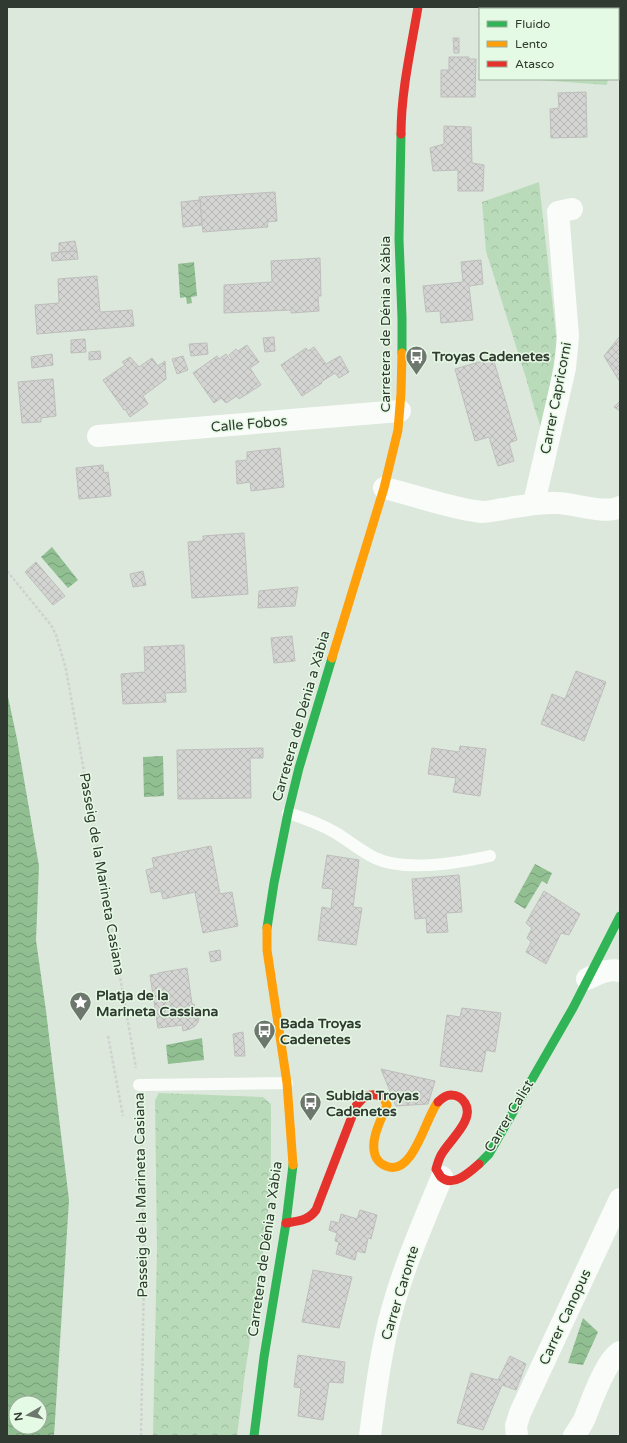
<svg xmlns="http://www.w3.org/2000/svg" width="627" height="1443" viewBox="0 0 627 1443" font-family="'Varela Round',sans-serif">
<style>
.forest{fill:url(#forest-crowns)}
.water{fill:url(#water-waves);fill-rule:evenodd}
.building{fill:url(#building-cross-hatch);stroke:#bebebc}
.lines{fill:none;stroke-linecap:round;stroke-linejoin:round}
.path{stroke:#cfd3cf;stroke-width:2.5;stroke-dasharray:3 2;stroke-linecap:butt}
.lane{stroke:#fafcfa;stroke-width:12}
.street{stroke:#fafcfa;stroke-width:22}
.fast{stroke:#30b455;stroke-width:9}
.slow{stroke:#ff9f0a;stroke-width:9}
.jam{stroke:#e5322d;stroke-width:9}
.labels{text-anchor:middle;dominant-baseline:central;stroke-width:3;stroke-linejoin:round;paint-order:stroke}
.street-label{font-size:14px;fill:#313a31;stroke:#e5fae4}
.poi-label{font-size:14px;font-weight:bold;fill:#313a31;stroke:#e5fae4;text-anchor:start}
</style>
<defs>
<pattern id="forest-crowns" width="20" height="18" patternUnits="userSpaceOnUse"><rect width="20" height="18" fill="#b9dbb9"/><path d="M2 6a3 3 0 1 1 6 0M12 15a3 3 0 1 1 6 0" fill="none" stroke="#a0bda0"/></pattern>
<pattern id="water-waves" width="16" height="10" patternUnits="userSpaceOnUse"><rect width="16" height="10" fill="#91bf92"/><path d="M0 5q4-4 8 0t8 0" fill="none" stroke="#779c78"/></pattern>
<pattern id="building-cross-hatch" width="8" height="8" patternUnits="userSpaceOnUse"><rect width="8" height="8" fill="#d4d5d2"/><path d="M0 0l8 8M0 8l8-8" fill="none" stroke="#b6b8b5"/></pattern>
</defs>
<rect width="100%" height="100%" fill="#dce8dc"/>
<g class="forest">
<polygon points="528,7 620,7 620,28 618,33 618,9 528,9"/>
<polygon points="525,79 608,79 607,85"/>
<polygon points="539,182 557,344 542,431 534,407 526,378 486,251 482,202"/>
<polygon points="159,1093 263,1097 271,1104 271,1149 270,1193 265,1238 244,1380 237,1436 153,1436 157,1250 155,1100"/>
</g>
<g class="water">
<polygon points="194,262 197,296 191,297 192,303 187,304 186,297 180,298 178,264"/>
<polygon points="52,547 78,580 68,588 41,557"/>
<path d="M7,692L17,739L39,866L36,940L46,1011L69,1200L54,1436H7ZM16,1403H40V1427H16Z"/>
<polygon points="163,756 164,796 144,797 143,757"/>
<polygon points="535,864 552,873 547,884 542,881 525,909 514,902"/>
<polygon points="202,1038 204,1060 168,1064 166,1045"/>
<polygon points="583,1318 598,1332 583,1365 568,1363"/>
</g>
<g class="building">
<polygon points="481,7 519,7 518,9 481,9"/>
<polygon points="453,38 459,38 459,53 454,53"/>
<polygon points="449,57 469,57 469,59 476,59 475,97 441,97 441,70 449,70"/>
<polygon points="586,92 587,137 551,138 550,109 559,108 558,93"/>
<polygon points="444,126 471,127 472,163 484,165 483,191 458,191 458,170 433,171 430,148 444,144"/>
<polygon points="275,192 277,221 267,222 268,227 203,232 199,197"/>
<polygon points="200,200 202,225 183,227 181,202"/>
<polygon points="75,241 77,251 59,252 59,243"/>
<polygon points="77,251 78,259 52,261 51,253"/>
<polygon points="320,258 321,296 318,296 319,311 291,313 291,310 224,313 224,285 272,282 271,261"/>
<polygon points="481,260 483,284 469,286 473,320 441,323 440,311 426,312 423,286 463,282 461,262"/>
<polygon points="97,276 100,312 132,310 134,326 37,334 35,305 59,303 58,279"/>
<polygon points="620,336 620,382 604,356"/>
<polygon points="274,337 275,351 265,352 263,338"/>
<polygon points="85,339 86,352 71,353 71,340"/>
<polygon points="207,343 208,354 191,356 189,344"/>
<polygon points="247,345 259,362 250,368 261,385 239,399 237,396 226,403 221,398 214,403 193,373 217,356 219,359 226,354 230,360 232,359 229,355 236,349 238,351"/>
<polygon points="314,347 326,364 340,356 349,372 339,378 335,373 321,382 322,383 302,396 281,365 306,348 308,351"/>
<polygon points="100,351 101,359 89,360 89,352"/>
<polygon points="52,354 53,365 32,368 31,357"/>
<polygon points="183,356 188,370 177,374 172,359"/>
<polygon points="130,357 139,367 152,358 158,366 165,361 166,379 143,396 148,404 130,417 125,409 124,410 103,380 125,365 122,362"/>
<polygon points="493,358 517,440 509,443 514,461 498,466 489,437 475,441 455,369"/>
<polygon points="53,379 56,416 41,418 41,422 22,423 18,382"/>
<polygon points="620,401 620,411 614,407"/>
<polygon points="280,448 284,487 251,491 250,482 237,484 236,461 247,460 247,452"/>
<polygon points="103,465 104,473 108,472 111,496 79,499 76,468"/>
<polygon points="244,533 248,594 192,598 188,542 203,541 203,536"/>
<polygon points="36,562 65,596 53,605 25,572"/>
<polygon points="143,571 146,585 133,587 130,574"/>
<polygon points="298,587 295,606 258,608 259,591"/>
<polygon points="292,636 295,661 274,663 271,638"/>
<polygon points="184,645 186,692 165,693 166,702 123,704 121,674 145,672 144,647"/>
<polygon points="576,671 606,682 584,741 541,724 552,694 565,699"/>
<polygon points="460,746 486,749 480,796 453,792 456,778 428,774 432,748 459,752"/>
<polygon points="263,748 263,758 250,758 251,798 178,799 177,750"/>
<polygon points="211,846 220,894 232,892 238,926 203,933 195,892 163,899 161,891 151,893 146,870 154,868 152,858"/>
<polygon points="327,855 359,860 353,907 362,908 356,945 318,940 322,907 331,909 333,889 322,888"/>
<polygon points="459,875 462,912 446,913 448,932 427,933 426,918 415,919 412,879"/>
<polygon points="544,891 580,914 569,935 561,933 546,964 526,952 531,942 527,938 532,928 526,923"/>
<polygon points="220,950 221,960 211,962 209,952"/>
<polygon points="187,968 192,1004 194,1004 195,1009 201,1008 198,1022 195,1026 190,1029 183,1031 182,1025 158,1028 150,975 158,974 158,973"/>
<polygon points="462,1008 501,1013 495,1052 486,1050 482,1072 440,1066 447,1015 460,1017"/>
<polygon points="243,1032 245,1056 235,1056 233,1034"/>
<polygon points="381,1069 435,1081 428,1104 396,1106"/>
<polygon points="360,1210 377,1215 371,1239 368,1238 365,1253 357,1251 355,1260 336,1254 339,1242 335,1241 337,1233 329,1230 331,1221 339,1223 341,1214 357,1219"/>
<polygon points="313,1270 352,1277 339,1328 302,1322"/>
<polygon points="298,1355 345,1362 343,1383 329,1382 323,1420 298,1416 301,1388 294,1387"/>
<polygon points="510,1356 526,1364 516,1390 502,1385 483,1430 457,1423 471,1373 498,1380"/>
</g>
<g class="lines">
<g class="path">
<polyline points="7,571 51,625 56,635 66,669 136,1068"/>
<polyline points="108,1036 123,1116"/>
<polyline points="141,1103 144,1278 141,1436"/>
</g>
<g class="lane">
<path d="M288,813C304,818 321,824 336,833C349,841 361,851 375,858C405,872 458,863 490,856"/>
<polyline points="139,1085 287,1083"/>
</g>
<g class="street">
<polyline points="98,436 400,411"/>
<path d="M384,488C415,495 451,509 482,512C488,512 496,510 503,509C521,506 539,502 557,503C573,503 605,515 620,507"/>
<polyline points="534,503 565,368 568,336 558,212 572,209"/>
<path d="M587,979C598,974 608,968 620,971"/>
<path d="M370,1436C374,1404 378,1371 385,1339C396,1284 420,1230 442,1177"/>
<polyline points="517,1436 516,1426 520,1413 620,1199"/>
<path d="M574,1436C577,1431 581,1426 584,1420C591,1403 605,1361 620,1352"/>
</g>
<g class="fast">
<polyline points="401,134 399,239 402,318 402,353"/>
<polyline points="267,928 274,883 288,813 299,768 332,658"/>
<polyline points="479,1164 489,1154 573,1008 620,916"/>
<polyline points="254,1436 264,1357 286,1223 293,1165"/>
</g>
<g class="slow">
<polyline points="332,658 384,488 398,430 401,393 402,353"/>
<polyline points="267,928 267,950 287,1083 293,1165"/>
<path d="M381,1096L383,1097L387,1105C381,1120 370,1139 375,1155C377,1161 381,1164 386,1166C413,1178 426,1116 438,1102"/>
</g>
<g class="jam">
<path d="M401,134C401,91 411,49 418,7"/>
<path d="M438,1102C442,1098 446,1095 451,1095C457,1095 462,1098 465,1103C475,1119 451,1139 443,1152C439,1157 438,1163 436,1169C438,1172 439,1175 441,1177C453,1188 470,1172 479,1164"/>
<path d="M286,1223C298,1221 308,1221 316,1210L356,1106C363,1097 369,1092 381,1096"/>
</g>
</g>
<defs>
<symbol id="bus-pin" viewBox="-11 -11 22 30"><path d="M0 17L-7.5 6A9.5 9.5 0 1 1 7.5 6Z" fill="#6d776d" stroke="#e5fae4"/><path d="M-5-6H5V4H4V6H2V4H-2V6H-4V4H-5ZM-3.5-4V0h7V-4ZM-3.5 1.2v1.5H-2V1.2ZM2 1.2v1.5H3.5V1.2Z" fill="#fff"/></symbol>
<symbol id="sight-pin" viewBox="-11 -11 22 30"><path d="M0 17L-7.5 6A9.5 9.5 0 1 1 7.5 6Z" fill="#6d776d" stroke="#e5fae4"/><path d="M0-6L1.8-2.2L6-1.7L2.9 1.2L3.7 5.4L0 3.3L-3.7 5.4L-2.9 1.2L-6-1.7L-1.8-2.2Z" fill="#fff"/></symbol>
</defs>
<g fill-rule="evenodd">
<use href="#bus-pin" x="404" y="344" width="25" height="34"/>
<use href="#sight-pin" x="68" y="990" width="25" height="34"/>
<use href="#bus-pin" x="252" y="1018" width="25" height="34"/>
<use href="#bus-pin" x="298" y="1090" width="25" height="34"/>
</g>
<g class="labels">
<g class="street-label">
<text transform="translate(385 324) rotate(-90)">Carretera de Dénia a Xàbia</text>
<text transform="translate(556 398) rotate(-79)">Carrer Capricorni</text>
<text transform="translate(249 424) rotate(-5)">Calle Fobos</text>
<text transform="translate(301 716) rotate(-74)">Carretera de Dénia a Xàbia</text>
<text transform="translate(102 874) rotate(80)">Passeig de la Marineta Casiana</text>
<text transform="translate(509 1116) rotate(-59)">Carrer Calist</text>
<text transform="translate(141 1195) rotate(-91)">Passeig de la Marineta Casiana</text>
<text transform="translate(265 1249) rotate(-82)">Carretera de Dénia a Xàbia</text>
<text transform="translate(400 1293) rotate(-73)">Carrer Caronte</text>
<text transform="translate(565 1317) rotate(-65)">Carrer Canopus</text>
</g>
<g class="poi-label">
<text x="432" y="356">Troyas Cadenetes</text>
<text x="96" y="995">Platja de la<tspan x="96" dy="16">Marineta Cassiana</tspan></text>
<text x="280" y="1023">Bada Troyas<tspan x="280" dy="16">Cadenetes</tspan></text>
<text x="326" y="1095">Subida Troyas<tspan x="326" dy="16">Cadenetes</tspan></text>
</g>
</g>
<rect width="627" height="1443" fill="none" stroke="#313a31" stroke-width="16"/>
<rect x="479" y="8" width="140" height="72" fill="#e5fae4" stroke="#9dad9c"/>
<rect x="487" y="21" width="20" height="6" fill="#30b455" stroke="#9dad9c"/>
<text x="515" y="28" font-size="12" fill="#313a31">Fluido</text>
<rect x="487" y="41" width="20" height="6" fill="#ff9f0a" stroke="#9dad9c"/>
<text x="515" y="48" font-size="12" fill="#313a31">Lento</text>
<rect x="487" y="61" width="20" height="6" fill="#e5322d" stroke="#9dad9c"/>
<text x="515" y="68" font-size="12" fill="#313a31">Atasco</text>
<g transform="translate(28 1415) rotate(261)"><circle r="19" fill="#e5fae4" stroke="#9dad9c"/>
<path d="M0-3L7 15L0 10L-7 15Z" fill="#6d776d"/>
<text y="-6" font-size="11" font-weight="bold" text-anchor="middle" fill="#313a31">N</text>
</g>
</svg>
